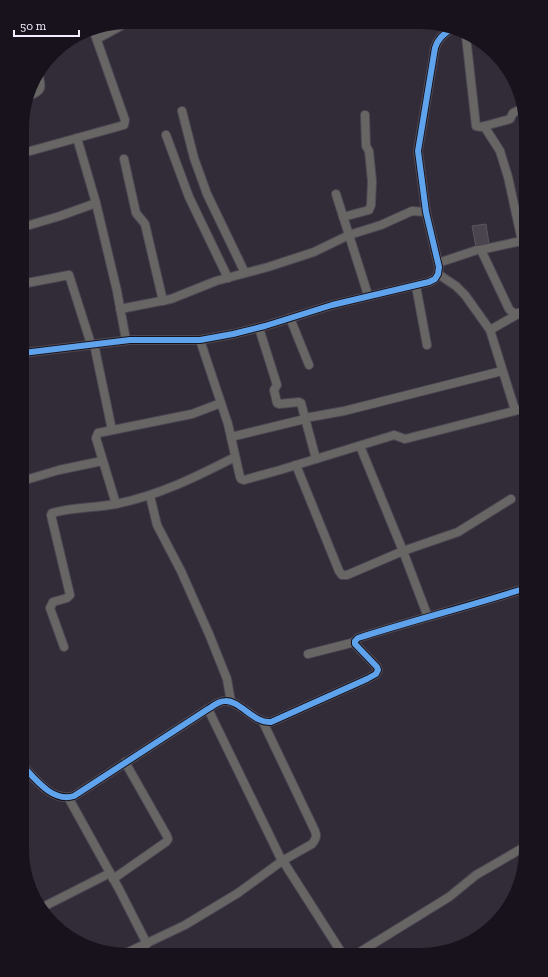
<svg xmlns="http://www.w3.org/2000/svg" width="548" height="977" viewBox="0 0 548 977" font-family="'Zilla Slab',serif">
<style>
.building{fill:#49444e;stroke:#5a5560}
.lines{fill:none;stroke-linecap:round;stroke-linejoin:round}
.street-casing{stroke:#4d4753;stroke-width:10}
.street{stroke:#686665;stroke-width:8}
.cycleway-casing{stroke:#17121c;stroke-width:8}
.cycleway{stroke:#60a3ed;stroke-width:6}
</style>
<rect width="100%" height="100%" fill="#322b38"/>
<polygon class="building" points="486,224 489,244 476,247 472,226"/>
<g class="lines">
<defs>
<g id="street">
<polyline points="466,36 476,126 481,127 510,119 513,113 523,108"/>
<polyline points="97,39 128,22"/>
<path d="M28,96C43,91 42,87 38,73"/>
<polyline points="182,111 194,158 207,194 245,273"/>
<polyline points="484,126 500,151 508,177 522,241"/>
<polyline points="166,135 189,197 228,278"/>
<polyline points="77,138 96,203 117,291 126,340"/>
<polyline points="23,153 124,125 125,120 93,29"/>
<polyline points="124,159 136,213 145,224 163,301"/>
<polyline points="336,194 368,295"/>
<polyline points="343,217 369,210 371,205 372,181 369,151 366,146 365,115"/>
<polyline points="23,227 60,216 96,203"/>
<polyline points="480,250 526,240"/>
<path d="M438,263L477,250H480L482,252L509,309C515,316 519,313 526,310"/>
<polyline points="438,274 456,286 465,295 490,330 515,410"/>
<polyline points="23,281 27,283 69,275 91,344"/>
<polyline points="416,286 427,345"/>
<polyline points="120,309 171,299 216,281 268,267 314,252 349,235 381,225 412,211 426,212"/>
<polyline points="290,318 309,365"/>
<polyline points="259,328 277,385 274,390 277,403 279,404 299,402 301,403 316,459"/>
<polyline points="490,330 518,314"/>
<polyline points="200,340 228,424 240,477 241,479 244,480 280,470 391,436 394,435 405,439 526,408"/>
<polyline points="94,344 112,430"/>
<path d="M23,353L130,340H200L233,334L265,326L332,305L429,282L435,279L438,274L439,267L426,212L418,151L435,48C438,38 444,33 452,29"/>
<polyline points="305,418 344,411 502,371"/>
<polyline points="231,437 305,419"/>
<polyline points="360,446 403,551 428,617"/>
<polyline points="296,465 339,571 342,575 347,575 403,551 458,532 511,499"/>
<polyline points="22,481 59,470 102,461"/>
<polyline points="150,496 157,525 181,571 209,634 227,679 231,702"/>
<polyline points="116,504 96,438 98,433 192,414 221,403"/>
<path d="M64,647L50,608L53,602L67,598L70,595L51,515L52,513C73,507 95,508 116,504C160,495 196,477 235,457"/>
<polyline points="308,654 355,642"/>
<polyline points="208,709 282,861"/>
<path d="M22,765C35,779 53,803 74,796L208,709C213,706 219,701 225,701C240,700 254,724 271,722L367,679L376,674L378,670L377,667L355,644V641L358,638C414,620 470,606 526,588"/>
<polyline points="68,797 119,889 147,944"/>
<polyline points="283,861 343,955"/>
<polyline points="113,879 166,842 168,839 167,836 125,762"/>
<polyline points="43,907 110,873"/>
<path d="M124,954L185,925L238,893L282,861L312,844C316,839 317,836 315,831L263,722"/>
<polyline points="355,955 449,897 476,875 526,846"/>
</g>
</defs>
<use href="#street" class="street-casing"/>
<use href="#street" class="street"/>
<defs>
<g id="cycleway">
<path d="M23,353L130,340H200L233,334L265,326L332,305L429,282L435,279L438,274L439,267L426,212L418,151L435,48C438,38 444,33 452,29"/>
<path d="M22,765C35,779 53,803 74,796L208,709C213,706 219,701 225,701C240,700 254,724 271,722L367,679L376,674L378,670L377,667L355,644V641L358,638C414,620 470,606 526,588"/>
</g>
</defs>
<use href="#cycleway" class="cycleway-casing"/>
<use href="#cycleway" class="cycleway"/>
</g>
<path d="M0 0H548V977H0ZM127 29H421A98 98 0 0 1 519 127V850A98 98 0 0 1 421 948H127A98 98 0 0 1 29 850V127A98 98 0 0 1 127 29Z" fill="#17121c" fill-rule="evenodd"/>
<path d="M14 30v6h65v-6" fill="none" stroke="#f6eefe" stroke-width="2"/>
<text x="20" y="30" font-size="12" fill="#f6eefe" stroke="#17121c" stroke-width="3" paint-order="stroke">50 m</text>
</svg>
